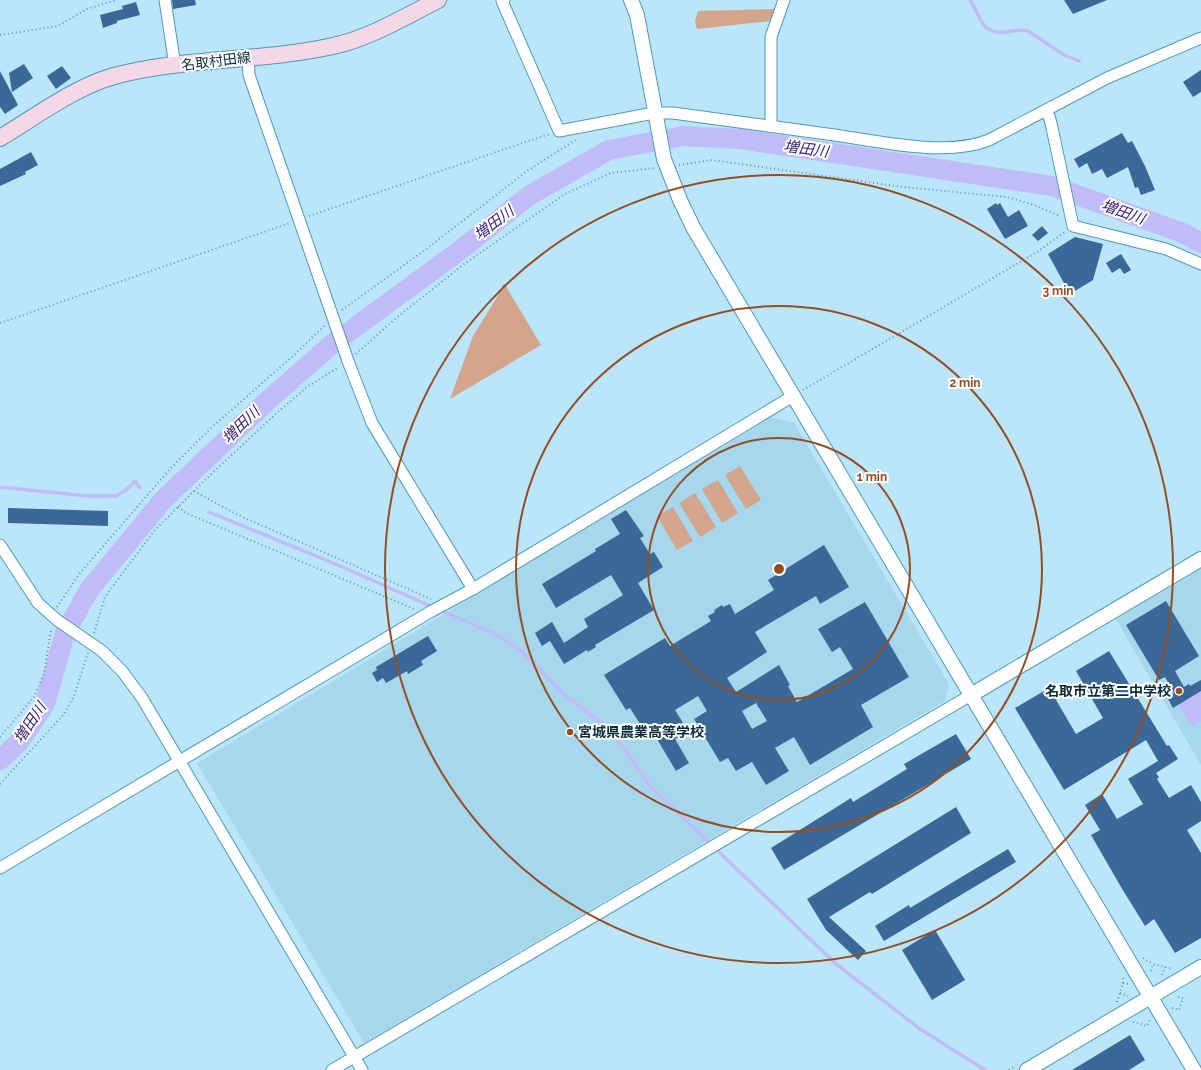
<svg xmlns="http://www.w3.org/2000/svg" width="1201" height="1070" viewBox="0 0 1201 1070" font-family="Raleway,'Noto Sans JP',sans-serif">
<style>
.built{fill:#a7d7ed}
.green{fill:#d3a58d}
.water{fill:#c1bbf7}
.lines{fill:none;stroke-linecap:round;stroke-linejoin:round}
.stream{stroke:#c1bbf7;stroke-width:3.5}
.river{stroke:#c1bbf7;stroke-width:20}
.building{fill:#3a6997;fill-rule:evenodd}
.minor-casing{stroke:#4e99ba;stroke-width:13}
.tertiary-casing{stroke:#4e99ba;stroke-width:16}
.secondary-casing{stroke:#4e99ba;stroke-width:18}
.path{stroke:#6b91a3;stroke-width:2;stroke-dasharray:1 3;stroke-linecap:butt}
.minor{stroke:#fff;stroke-width:11}
.tertiary{stroke:#fff;stroke-width:14}
.secondary{stroke:#f5d7e6;stroke-width:16}
.ring{fill:none;stroke:#934e24;stroke-width:2}
.poi-dot{fill:#934e24;stroke:#fff;stroke-width:1.5}
.labels{text-anchor:middle;dominant-baseline:central;stroke-width:4;stroke-linejoin:round;paint-order:stroke}
.street-label{font-size:14px;fill:#0a2b38;stroke:#fff}
.poi-label{font-size:14px;font-weight:bold;fill:#0a2b38;stroke:#fff;text-anchor:end}
.water-label{font-size:15px;font-style:italic;fill:#392376;stroke:#fff}
.centre{fill:#934e24;stroke:#fff;stroke-width:2}
.ring-label{font-size:12px;text-anchor:middle;font-weight:bold;fill:#934e24;stroke:#fff;stroke-width:4;stroke-linejoin:round;paint-order:stroke}
</style>
<rect width="100%" height="100%" fill="#bae5fb"/>
<g class="built">
<polygon points="771,417 794,423 949,684 945,701 364,1043 197,763"/>
<polygon points="1201,566 1201,765 1114,616"/>
</g>
<g class="green">
<polygon points="776,9 772,21 697,29 695,21 698,11"/>
<polygon points="504,283 541,345 450,399 473,336 496,299"/>
<polygon points="740,466 761,500 746,509 725,475"/>
<polygon points="718,480 738,513 722,523 702,489"/>
<polygon points="695,493 716,527 700,537 679,503"/>
<polygon points="673,507 693,541 677,550 657,516"/>
</g>
<polygon class="water" points="1201,689 1201,721 1191,726 1178,703"/>
<g class="lines">
<g class="stream">
<path d="M970,0C981,17 981,35 1006,32C1013,31 1020,29 1028,31L1064,55L1079,61"/>
<polyline points="0,487 87,496 116,496 126,490 135,481 140,488"/>
<polyline points="209,512 333,563 433,607"/>
<polyline points="439,610 494,633 521,651 565,695 601,723 623,747 650,786 836,964 920,1029 985,1070"/>
</g>
<polyline class="river" points="0,760 19,742 45,704 65,633 89,590 163,500 264,404 331,345 459,251 530,195 609,150 683,136 740,139 1052,186 1183,233 1201,243"/>
</g>
<g class="building">
<polygon points="172,0 195,0 196,5 173,9"/>
<polygon points="1064,0 1107,0 1073,14"/>
<polygon points="136,2 140,15 117,21 117,23 103,28 100,15 123,9 122,6"/>
<polygon points="24,64 33,78 12,92 9,73"/>
<polygon points="62,66 71,78 56,89 47,76"/>
<polygon points="1201,70 1201,92 1193,97 1183,82"/>
<polygon points="0,71 18,105 5,114 0,107"/>
<polygon points="1122,133 1128,143 1132,141 1145,166 1155,190 1141,195 1138,187 1135,188 1128,167 1107,178 1102,169 1092,174 1087,163 1079,168 1074,159"/>
<polygon points="31,152 38,165 25,172 26,174 0,186 0,169"/>
<polygon points="996,203 997,205 1000,203 1008,217 1019,210 1028,226 1005,239 987,209"/>
<polygon points="1042,226 1048,233 1038,241 1032,235"/>
<polygon points="1075,237 1103,244 1093,280 1070,294 1048,254"/>
<polygon points="1121,254 1131,270 1124,274 1120,268 1112,273 1106,263"/>
<polygon points="8,508 108,511 108,526 8,523"/>
<polygon points="626,510 644,536 640,538 650,554 654,552 663,567 638,583 654,610 595,645 596,647 588,652 587,650 564,664 550,641 542,646 535,633 552,622 564,643 588,627 584,619 623,595 611,575 556,608 542,584 596,551 595,549 620,534 611,519"/>
<path d="M824,545L849,587L820,604L816,596L755,632L767,652L727,678L736,692L779,665L790,685L788,686L797,702L853,669L840,647L832,652L818,629L865,602L909,677L861,705L873,727L810,765L794,737L775,748L789,771L766,785L752,762L736,771L728,758L720,762L694,719L707,711L698,696L675,710L688,731L675,739L689,763L676,771L654,734L649,738L630,708L626,710L604,675L665,638L670,646L711,621L708,616L715,612L714,610L722,605L723,607L730,604L735,614L774,590L768,580ZM756,703L767,721L752,729L742,711Z"/>
<polygon points="1166,601 1199,656 1175,671 1184,687 1189,684 1190,686 1201,680 1201,691 1173,708 1167,697 1174,693 1165,677 1159,680 1126,625"/>
<polygon points="428,636 437,651 421,661 423,665 408,674 407,671 386,683 383,678 377,682 372,673 377,670 376,667"/>
<polygon points="1109,651 1167,746 1169,745 1178,759 1156,773 1159,777 1157,779 1169,798 1191,785 1201,802 1201,821 1187,830 1201,853 1201,938 1175,953 1154,919 1145,926 1121,887 1091,835 1100,830 1085,805 1102,794 1117,819 1143,804 1128,779 1158,761 1146,740 1064,790 1015,708 1049,688 1076,734 1103,718 1076,671"/>
<polygon points="956,734 971,759 784,870 771,848 851,798 853,802 907,769 904,764"/>
<polygon points="956,807 971,833 872,894 870,892 829,917 866,951 858,960 826,930 807,899"/>
<polygon points="1008,849 1016,862 884,941 875,926 909,905 910,908"/>
<polygon points="935,930 965,980 932,1000 902,950"/>
<polygon points="1130,1035 1145,1060 1129,1070 1072,1070"/>
</g>
<g class="lines">
<defs>
<g id="minor">
<polyline points="165,0 175,66"/>
<path d="M504,0L502,1L559,131L654,113H673C724,120 776,127 827,134C874,140 945,158 989,140L1107,78L1201,38"/>
<polyline points="248,57 249,75 348,361 372,423 473,589"/>
<polyline points="1047,110 1051,123 1073,226 1166,249 1201,264"/>
<polyline points="771,126 771,37 784,0"/>
<polyline points="0,545 38,603 57,620 102,651 122,671 142,698 362,1070"/>
<polyline points="0,868 430,612 473,589 793,396"/>
<polyline points="332,1070 971,695"/>
</g>
<g id="tertiary">
<polyline points="631,0 637,15 664,159 680,200 694,229 1194,1070"/>
<polyline points="971,695 1201,559"/>
<polyline points="1027,1070 1201,967"/>
</g>
<path id="secondary" d="M0,138C35,117 75,87 114,76C185,57 261,62 333,46C370,38 404,17 438,0"/>
</defs>
<use href="#minor" class="minor-casing"/>
<use href="#tertiary" class="tertiary-casing"/>
<use href="#secondary" class="secondary-casing"/>
<g class="path">
<polyline points="0,35 58,26 87,9 116,0"/>
<polyline points="679,165 712,160 903,187 1007,197 1034,205 1060,216"/>
<polyline points="309,216 549,134"/>
<polyline points="342,310 425,250 527,171 577,139"/>
<polyline points="0,323 290,223"/>
<polyline points="356,354 395,319 464,264 565,194 611,173 655,168"/>
<polyline points="803,390 1037,252 1065,232"/>
<polyline points="194,491 238,515 431,599"/>
<polyline points="178,507 186,513 414,609"/>
<polyline points="57,607 80,573 170,469 211,428 293,356 325,325"/>
<polyline points="94,633 105,597 154,531 208,477 278,412 307,387 339,367"/>
<polyline points="0,737 34,697 44,674 51,630"/>
<polyline points="0,784 64,714 74,696 88,653"/>
<polyline points="1143,958 1153,964"/>
<polyline points="1151,971 1153,964 1173,969"/>
<polyline points="1162,975 1165,967"/>
<polyline points="1123,983 1123,975"/>
<polyline points="1120,993 1128,996"/>
<polyline points="1117,1002 1123,983 1128,984"/>
<polyline points="1172,1008 1179,1010 1183,998 1176,996"/>
<polyline points="1133,1022 1147,1026 1150,1020"/>
<polyline points="1009,1070 1015,1066"/>
</g>
<use href="#minor" class="minor"/>
<use href="#tertiary" class="tertiary"/>
<use href="#secondary" class="secondary"/>
</g>
<g class="ring">
<circle cx="779" cy="569" r="131"/>
<circle cx="779" cy="569" r="263"/>
<circle cx="779" cy="569" r="394"/>
</g>
<g class="poi-dot">
<circle cx="1179" cy="691" r="4"/>
<circle cx="570" cy="732" r="4"/>
</g>
<g class="labels">
<g class="street-label">
<text transform="translate(216 61) rotate(-7)">名取村田線</text>
</g>
<g class="poi-label">
<text x="1171" y="691">名取市立第二中学校</text>
<text x="578" y="732" text-anchor="start">宮城県農業高等学校</text>
</g>
<g class="water-label">
<text transform="translate(806 149) rotate(8)">増田川</text>
<text transform="translate(1123 212) rotate(20)">増田川</text>
<text transform="translate(494 223) rotate(-37)">増田川</text>
<text transform="translate(241 425) rotate(-44)">増田川</text>
<text transform="translate(30 723) rotate(-56)">増田川</text>
</g>
</g>
<circle cx="779" cy="569" r="6" class="centre"/>
<g class="ring-label">
<text x="1058" y="295">3 min</text>
<text x="965" y="387">2 min</text>
<text x="872" y="481">1 min</text>
</g>
</svg>
